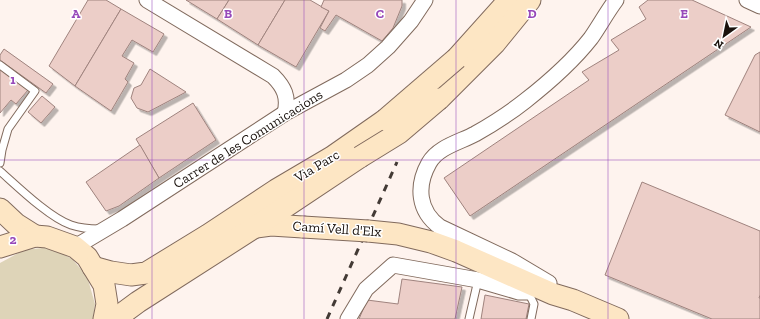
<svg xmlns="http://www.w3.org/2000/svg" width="760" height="319" viewBox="0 0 760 319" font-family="'Zilla Slab',serif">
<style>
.green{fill:#ded4b8}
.building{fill:#eccec8;stroke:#9f837e;filter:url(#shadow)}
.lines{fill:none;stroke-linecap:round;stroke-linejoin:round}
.lane-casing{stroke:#816a5d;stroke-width:9}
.street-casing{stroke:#816a5d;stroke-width:17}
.secondary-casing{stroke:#816a5d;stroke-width:23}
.lane{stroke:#fff;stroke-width:7}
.street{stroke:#fff;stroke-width:15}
.secondary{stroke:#fde6c4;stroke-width:21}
.rail{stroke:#433a35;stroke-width:3;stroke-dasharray:7 7;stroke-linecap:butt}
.secondary-bridge-casing{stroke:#816a5d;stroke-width:23;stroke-linecap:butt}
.secondary-bridge{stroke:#fde6c4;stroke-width:21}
.grid{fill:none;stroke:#9749ba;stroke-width:1;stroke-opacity:0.55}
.labels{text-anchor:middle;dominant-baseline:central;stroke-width:3;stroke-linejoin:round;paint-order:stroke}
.street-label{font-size:14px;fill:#19110c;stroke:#fff}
.grid-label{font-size:13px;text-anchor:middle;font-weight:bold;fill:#9749ba;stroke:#fff;stroke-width:3;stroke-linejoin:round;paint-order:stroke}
</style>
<defs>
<filter id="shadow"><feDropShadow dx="3.5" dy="3.5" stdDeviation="0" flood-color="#0004"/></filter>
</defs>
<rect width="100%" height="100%" fill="#fef3ee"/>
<polygon class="green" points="51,247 72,259 87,276 95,304 93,319 0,319 0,263 24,250"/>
<g class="building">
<polygon points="88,0 106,0 121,9 75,86 49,66"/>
<polygon points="186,0 229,0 217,19"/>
<polygon points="229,0 285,0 258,45 217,19"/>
<polygon points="285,0 310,0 329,11 296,67 258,45"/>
<polygon points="324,0 402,0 402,6 393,28 382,41 336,15 325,31 320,28 329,11 321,7"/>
<polygon points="648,0 692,0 751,27 470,216 444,178 589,80 582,72 619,50 611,40 646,19 639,7"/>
<polygon points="121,9 164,34 153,52 132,40 122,56 134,63 125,79 128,82 111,111 75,86"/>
<polygon points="4,49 53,84 46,93 0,60 0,55"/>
<polygon points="760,52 760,132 725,115 755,55"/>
<polygon points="0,69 28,90 16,104 11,100 0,113"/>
<polygon points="150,69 186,92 148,112 137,108 131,98 134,88 141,85"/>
<polygon points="42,96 55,107 41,123 28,112"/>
<polygon points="193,103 216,140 159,178 136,139"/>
<polygon points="140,145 159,178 119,206 106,211 86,182"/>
<polygon points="642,182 760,231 760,295 759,298 760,298 760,319 712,319 605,275"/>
<polygon points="402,279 462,287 455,319 359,319 367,300 398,304"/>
<polygon points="485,295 529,304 526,319 481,319"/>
</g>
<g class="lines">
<defs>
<g id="lane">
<polyline points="0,65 35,91 8,129 2,150 0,163"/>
<path d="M0,171C18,187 50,218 71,225C80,228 90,229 99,229"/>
<polyline points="528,292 534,304 531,319"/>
<polyline points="469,319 478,280"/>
</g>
<g id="street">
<path d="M147,0L273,76C284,87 289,97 285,113"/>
<polyline points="747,0 760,6"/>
<polyline points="75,247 122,219 285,113 346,80 368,65 388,47 411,21 425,0"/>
<path d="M549,283L512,261L440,227C418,211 416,186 429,163C438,147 460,142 475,134C491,125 511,112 525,101C548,83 573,61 591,38C600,25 607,12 616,0"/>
<polyline points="348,319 366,289 393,265 478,280 519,292 528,292 531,284"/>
</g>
<g id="secondary">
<polyline points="457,58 509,0"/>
<polyline points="439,99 495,43 530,0"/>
<polyline points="0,209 16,224 35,236"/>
<polyline points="256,227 271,225 303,227"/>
<polyline points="368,231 398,234 431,242 456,251 553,294 573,300 618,319"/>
<polyline points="0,247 35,236 47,237 75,247 87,257 104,285 107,304 104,319"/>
<polyline points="93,267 111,272 131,275 146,273 208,235 276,190 332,157 385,120"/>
<polyline points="115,319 138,302 255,227 360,157"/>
</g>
</defs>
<use href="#lane" class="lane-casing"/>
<use href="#street" class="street-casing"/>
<use href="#secondary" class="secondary-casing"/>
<use href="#lane" class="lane"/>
<use href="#street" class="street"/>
<use href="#secondary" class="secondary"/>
<polyline class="rail" points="327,319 397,162"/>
<defs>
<g id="secondary-bridge">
<polyline points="385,120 457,58"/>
<polyline points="360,157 399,133 439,99"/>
<polyline points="303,227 368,231"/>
</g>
</defs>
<use href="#secondary-bridge" class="secondary-bridge-casing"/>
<use href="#secondary-bridge" class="secondary-bridge"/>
</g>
<path class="grid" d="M152,0V319M304,0V319M456,0V319M608,0V319M0,160H760"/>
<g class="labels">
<g class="street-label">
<text transform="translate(248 139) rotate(-32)">Carrer de les Comunicacions</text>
<text transform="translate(317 166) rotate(-31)">Via Parc</text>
<text transform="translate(337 229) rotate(4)">Camí Vell d'Elx</text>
</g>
</g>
<g class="grid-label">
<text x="76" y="18">A</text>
<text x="228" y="18">B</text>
<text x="380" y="18">C</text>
<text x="532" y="18">D</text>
<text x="684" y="18">E</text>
<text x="13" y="84">1</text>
<text x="13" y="244">2</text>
</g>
<g transform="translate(724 36) rotate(213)" stroke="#ffffff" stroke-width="3" paint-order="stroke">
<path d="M0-3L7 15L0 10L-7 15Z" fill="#19110c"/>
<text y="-6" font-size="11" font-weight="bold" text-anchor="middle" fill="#19110c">N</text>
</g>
</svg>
